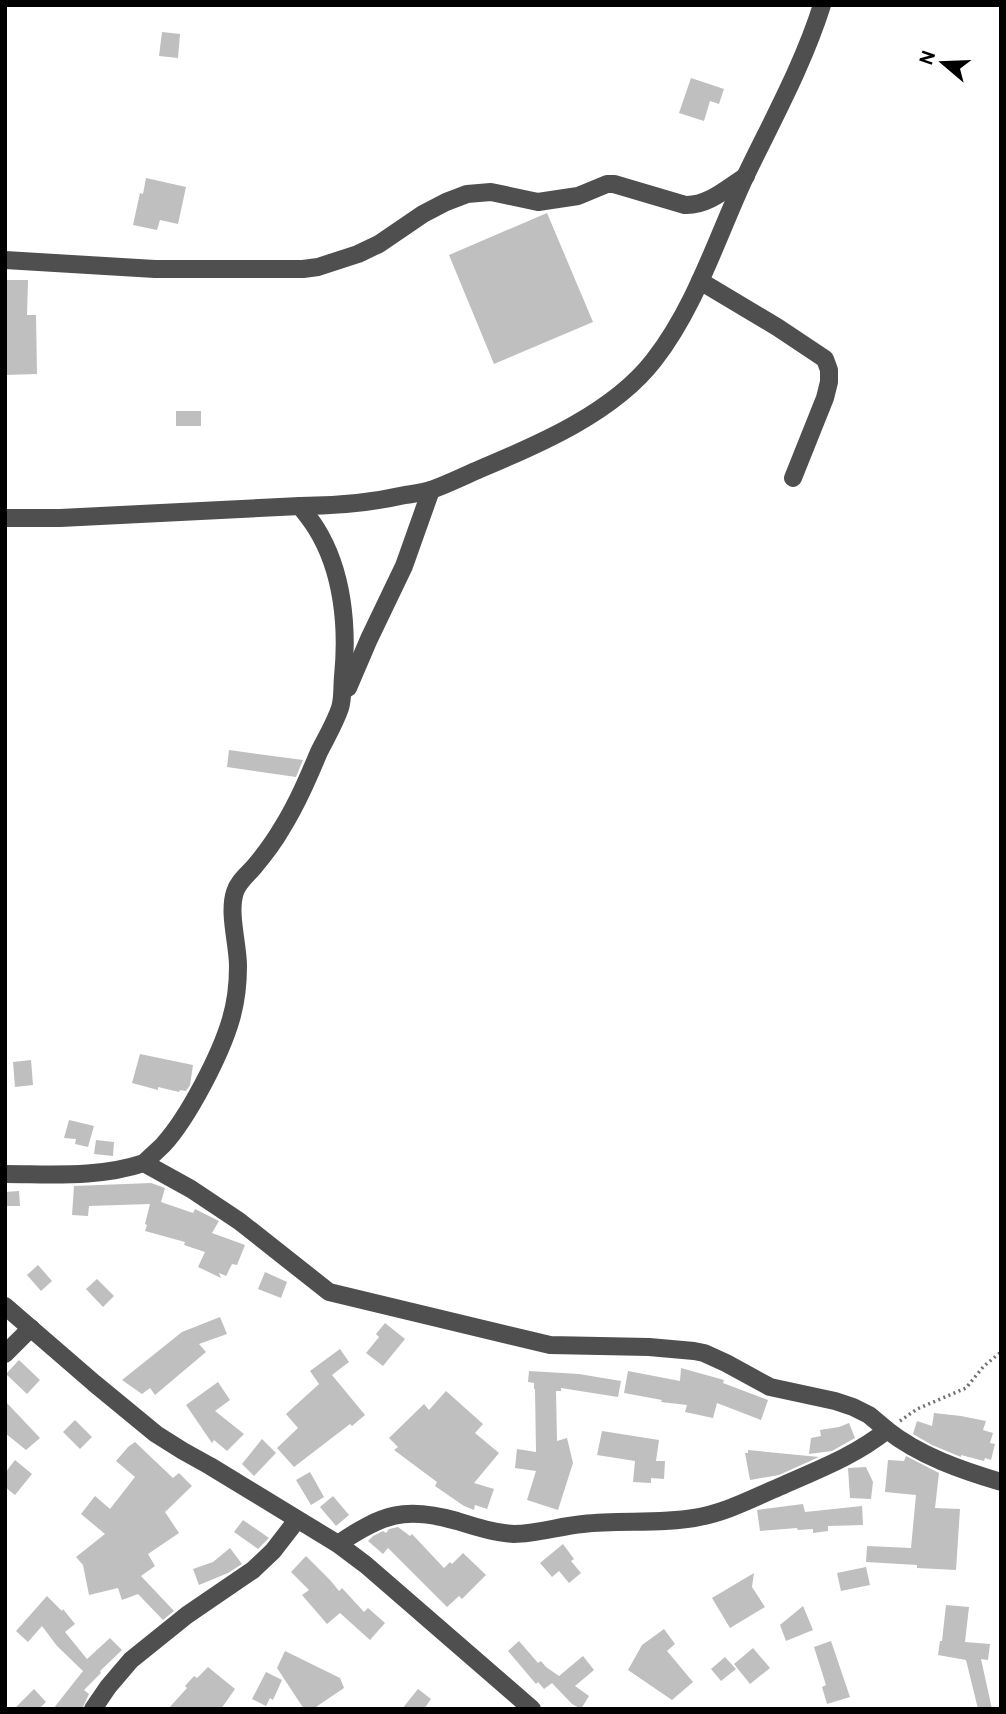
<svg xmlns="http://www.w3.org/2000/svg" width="1006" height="1714" viewBox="0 0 1006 1714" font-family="Overpass,sans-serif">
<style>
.building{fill:#bfbfbf}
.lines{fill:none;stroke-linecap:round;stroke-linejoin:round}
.path{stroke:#717171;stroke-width:3.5;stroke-dasharray:2 3.5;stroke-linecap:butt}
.minor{stroke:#4f4f4f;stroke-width:18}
</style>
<rect width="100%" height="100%" fill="#fff"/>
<g class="building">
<polygon points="162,32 180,34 178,58 159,56"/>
<polygon points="691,78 724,89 719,104 710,101 704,121 679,113"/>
<polygon points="146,178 186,187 178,224 160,220 157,230 133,225 140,193 143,194"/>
<polygon points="547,213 593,322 494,364 449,255"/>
<polygon points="5,280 28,280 27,315 36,315 37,374 5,375"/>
<rect x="176" y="411" width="25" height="15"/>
<polygon points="229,750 303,760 296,777 227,767"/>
<polygon points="140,1054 193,1065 190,1085 186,1091 180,1090 179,1092 158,1087 158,1090 132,1083"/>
<polygon points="31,1060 33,1085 15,1087 13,1062"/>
<polygon points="69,1120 94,1126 88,1147 75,1144 76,1139 64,1138"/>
<polygon points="96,1140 114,1142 113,1156 94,1154"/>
<polygon points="151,1183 165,1188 161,1202 193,1213 195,1209 219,1221 212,1233 245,1245 237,1265 232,1264 226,1276 219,1273 221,1278 198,1267 205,1252 184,1245 185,1242 145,1231 147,1225 145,1224 150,1204 89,1206 88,1216 72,1215 74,1186"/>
<polygon points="19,1191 20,1206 5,1206 5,1192"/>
<polygon points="38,1265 52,1281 41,1291 27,1275"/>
<polygon points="265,1272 287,1282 281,1298 258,1289"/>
<polygon points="97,1279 114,1296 103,1307 86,1289"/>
<polygon points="220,1317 227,1334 199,1344 206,1352 155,1395 150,1388 142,1394 122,1380 182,1332"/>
<polygon points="385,1323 405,1339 383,1366 366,1353 379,1337 376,1334"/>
<polygon points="340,1349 349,1362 332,1375 365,1415 352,1426 350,1424 294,1467 277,1448 298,1428 286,1414 319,1384 310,1371"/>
<polygon points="19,1360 40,1380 27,1394 6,1374"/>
<polygon points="681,1368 724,1380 723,1383 768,1400 761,1420 717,1403 713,1418 685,1412 687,1405 661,1402 662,1400 624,1393 628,1371 680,1381"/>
<polygon points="529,1371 579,1374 621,1381 618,1397 561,1388 561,1391 556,1391 557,1441 567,1438 573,1463 558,1510 527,1500 536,1471 515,1468 517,1449 536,1452 535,1389 534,1389 534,1383 528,1382"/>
<polygon points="218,1382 230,1400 215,1411 244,1434 227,1451 214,1440 212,1443 186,1405"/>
<polygon points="446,1391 483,1424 475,1433 499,1453 474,1483 494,1489 487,1509 475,1505 474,1510 464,1506 435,1486 437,1482 394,1450 398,1447 389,1438 424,1404 429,1410"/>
<polygon points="5,1401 40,1438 26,1450 5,1433"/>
<polygon points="934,1413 961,1416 986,1421 983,1430 993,1433 990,1443 995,1444 991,1460 985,1458 984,1461 961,1455 961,1457 932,1445 913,1434 917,1421 932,1426"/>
<polygon points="75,1420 92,1437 80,1449 63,1432"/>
<polygon points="849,1423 855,1438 832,1451 809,1454 811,1438 821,1436 820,1430 839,1427"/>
<polygon points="602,1431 659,1440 656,1461 665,1461 664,1479 651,1478 651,1483 633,1482 635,1461 597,1455"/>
<polygon points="262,1439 276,1453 254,1476 242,1464"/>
<polygon points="135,1442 173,1478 179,1473 192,1486 165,1512 179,1533 148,1554 155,1566 141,1576 174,1611 163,1620 138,1594 122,1600 118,1588 89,1595 83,1565 76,1557 105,1534 81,1514 95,1496 110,1509 135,1477 116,1461 128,1447"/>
<polygon points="748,1450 819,1457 779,1475 750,1480 745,1453 748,1453"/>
<polygon points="906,1456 939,1473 935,1508 960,1509 956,1570 917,1568 917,1565 866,1562 867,1546 911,1548 916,1495 885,1492 888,1460 904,1461"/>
<polygon points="15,1460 32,1474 15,1495 5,1487 5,1473"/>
<polygon points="866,1467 873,1482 871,1499 850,1498 848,1468"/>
<polygon points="310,1472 324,1497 311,1505 296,1480"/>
<polygon points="333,1496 349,1515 336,1526 320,1507"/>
<polygon points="803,1504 805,1512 862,1506 863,1525 828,1526 828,1531 813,1533 813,1529 798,1530 797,1528 760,1531 757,1510"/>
<polygon points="243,1520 269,1538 258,1549 234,1532"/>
<polygon points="398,1527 410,1536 412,1534 444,1568 450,1562 452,1564 463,1553 486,1575 462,1599 459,1596 447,1607 388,1548 383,1554 368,1541 373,1536 383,1531 386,1533 389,1529"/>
<polygon points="563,1544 574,1559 571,1561 581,1573 569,1583 559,1571 552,1577 540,1563"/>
<polygon points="230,1548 242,1564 228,1573 199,1585 193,1569 213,1562"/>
<polygon points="306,1556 330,1580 339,1591 342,1588 364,1612 368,1608 385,1623 370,1640 340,1613 327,1624 302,1595 309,1590 291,1572"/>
<polygon points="866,1567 870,1585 841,1591 837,1573"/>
<polygon points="754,1573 752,1587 765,1607 730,1628 712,1598"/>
<polygon points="47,1596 62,1611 63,1609 75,1624 65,1632 87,1659 110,1638 122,1650 100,1671 101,1673 84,1690 89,1694 82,1709 53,1709 83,1671 57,1646 42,1626 28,1642 16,1631"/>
<polygon points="946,1605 969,1607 965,1642 990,1644 988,1660 981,1659 992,1709 978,1709 966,1660 938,1655 940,1641 942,1641"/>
<polygon points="803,1606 813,1630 786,1641 780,1625"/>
<polygon points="664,1629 675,1644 667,1651 693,1682 672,1700 628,1670 642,1645"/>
<polygon points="519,1641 538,1663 541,1661 546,1667 559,1676 583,1656 594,1670 575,1686 589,1696 581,1709 572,1704 552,1683 544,1689 538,1682 536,1684 508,1651"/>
<polygon points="831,1641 850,1697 827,1704 822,1687 826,1685 814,1647"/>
<polygon points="753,1648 770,1668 750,1684 734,1664"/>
<polygon points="285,1651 340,1678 344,1688 313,1709 304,1709 277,1668"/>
<polygon points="725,1657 736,1669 721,1681 711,1669"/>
<polygon points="208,1667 235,1689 221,1709 168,1709 187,1688 185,1686 194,1676 197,1678"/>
<polygon points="266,1672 282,1680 273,1700 270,1698 266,1706 252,1699"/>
<polygon points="34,1689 46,1702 39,1709 14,1709"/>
<polygon points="418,1689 431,1699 424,1709 402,1709"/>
</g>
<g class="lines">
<polyline class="path" points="900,1421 917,1409 966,1388 984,1366 1001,1352"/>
<g class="minor">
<path d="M5,260L155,269H303L318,267L358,254L379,244L423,214L446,202L467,194L491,192L538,202L578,196L607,184H614L685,205C708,206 727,188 746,176"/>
<polyline points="700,281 777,327 825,359 829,370 829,382 825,398 793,478"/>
<path d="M5,518H60L300,506C336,506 370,503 405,495C414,494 423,492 431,490C448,484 464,476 480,469C540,444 614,412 654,360C696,306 717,237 746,175C773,119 803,65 822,5"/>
<polyline points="348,688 369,639 404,566 431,490"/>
<path d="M144,1163C150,1157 157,1151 163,1145C188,1118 221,1054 231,1019C236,1002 238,984 238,966C238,944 228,913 235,892C238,882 247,875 254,867C264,855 274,842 282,828C297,804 308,778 319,752C326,738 335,723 340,708C343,699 342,687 343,677C348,627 343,571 316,528C311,520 305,513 300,506"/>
<path d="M5,1174C52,1174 99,1178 144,1163L191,1189L239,1221L329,1292L550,1345L649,1347L694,1351L704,1353L726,1363L770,1387L835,1401L853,1407L869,1415L887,1430"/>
<polyline points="5,1306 94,1383 156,1434 183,1451 210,1466 338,1544 366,1565 532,1709"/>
<polyline points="5,1354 31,1328"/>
<path d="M338,1544C382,1514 405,1506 457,1521C476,1527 495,1533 514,1534C537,1534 560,1526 583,1524C620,1520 658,1524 694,1518C725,1513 751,1499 779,1487C817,1470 855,1456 887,1430C920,1456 961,1470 1001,1482"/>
<polyline points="93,1709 108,1687 131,1660 187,1615 253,1570 273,1551 297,1520"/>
</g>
</g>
<rect width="1006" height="1714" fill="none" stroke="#000000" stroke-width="14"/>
<g transform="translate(943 63) rotate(289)" stroke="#ffffff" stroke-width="5" paint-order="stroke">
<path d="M0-5L12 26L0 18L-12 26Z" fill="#000000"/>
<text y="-10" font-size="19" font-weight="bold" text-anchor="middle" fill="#000000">N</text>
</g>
</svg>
